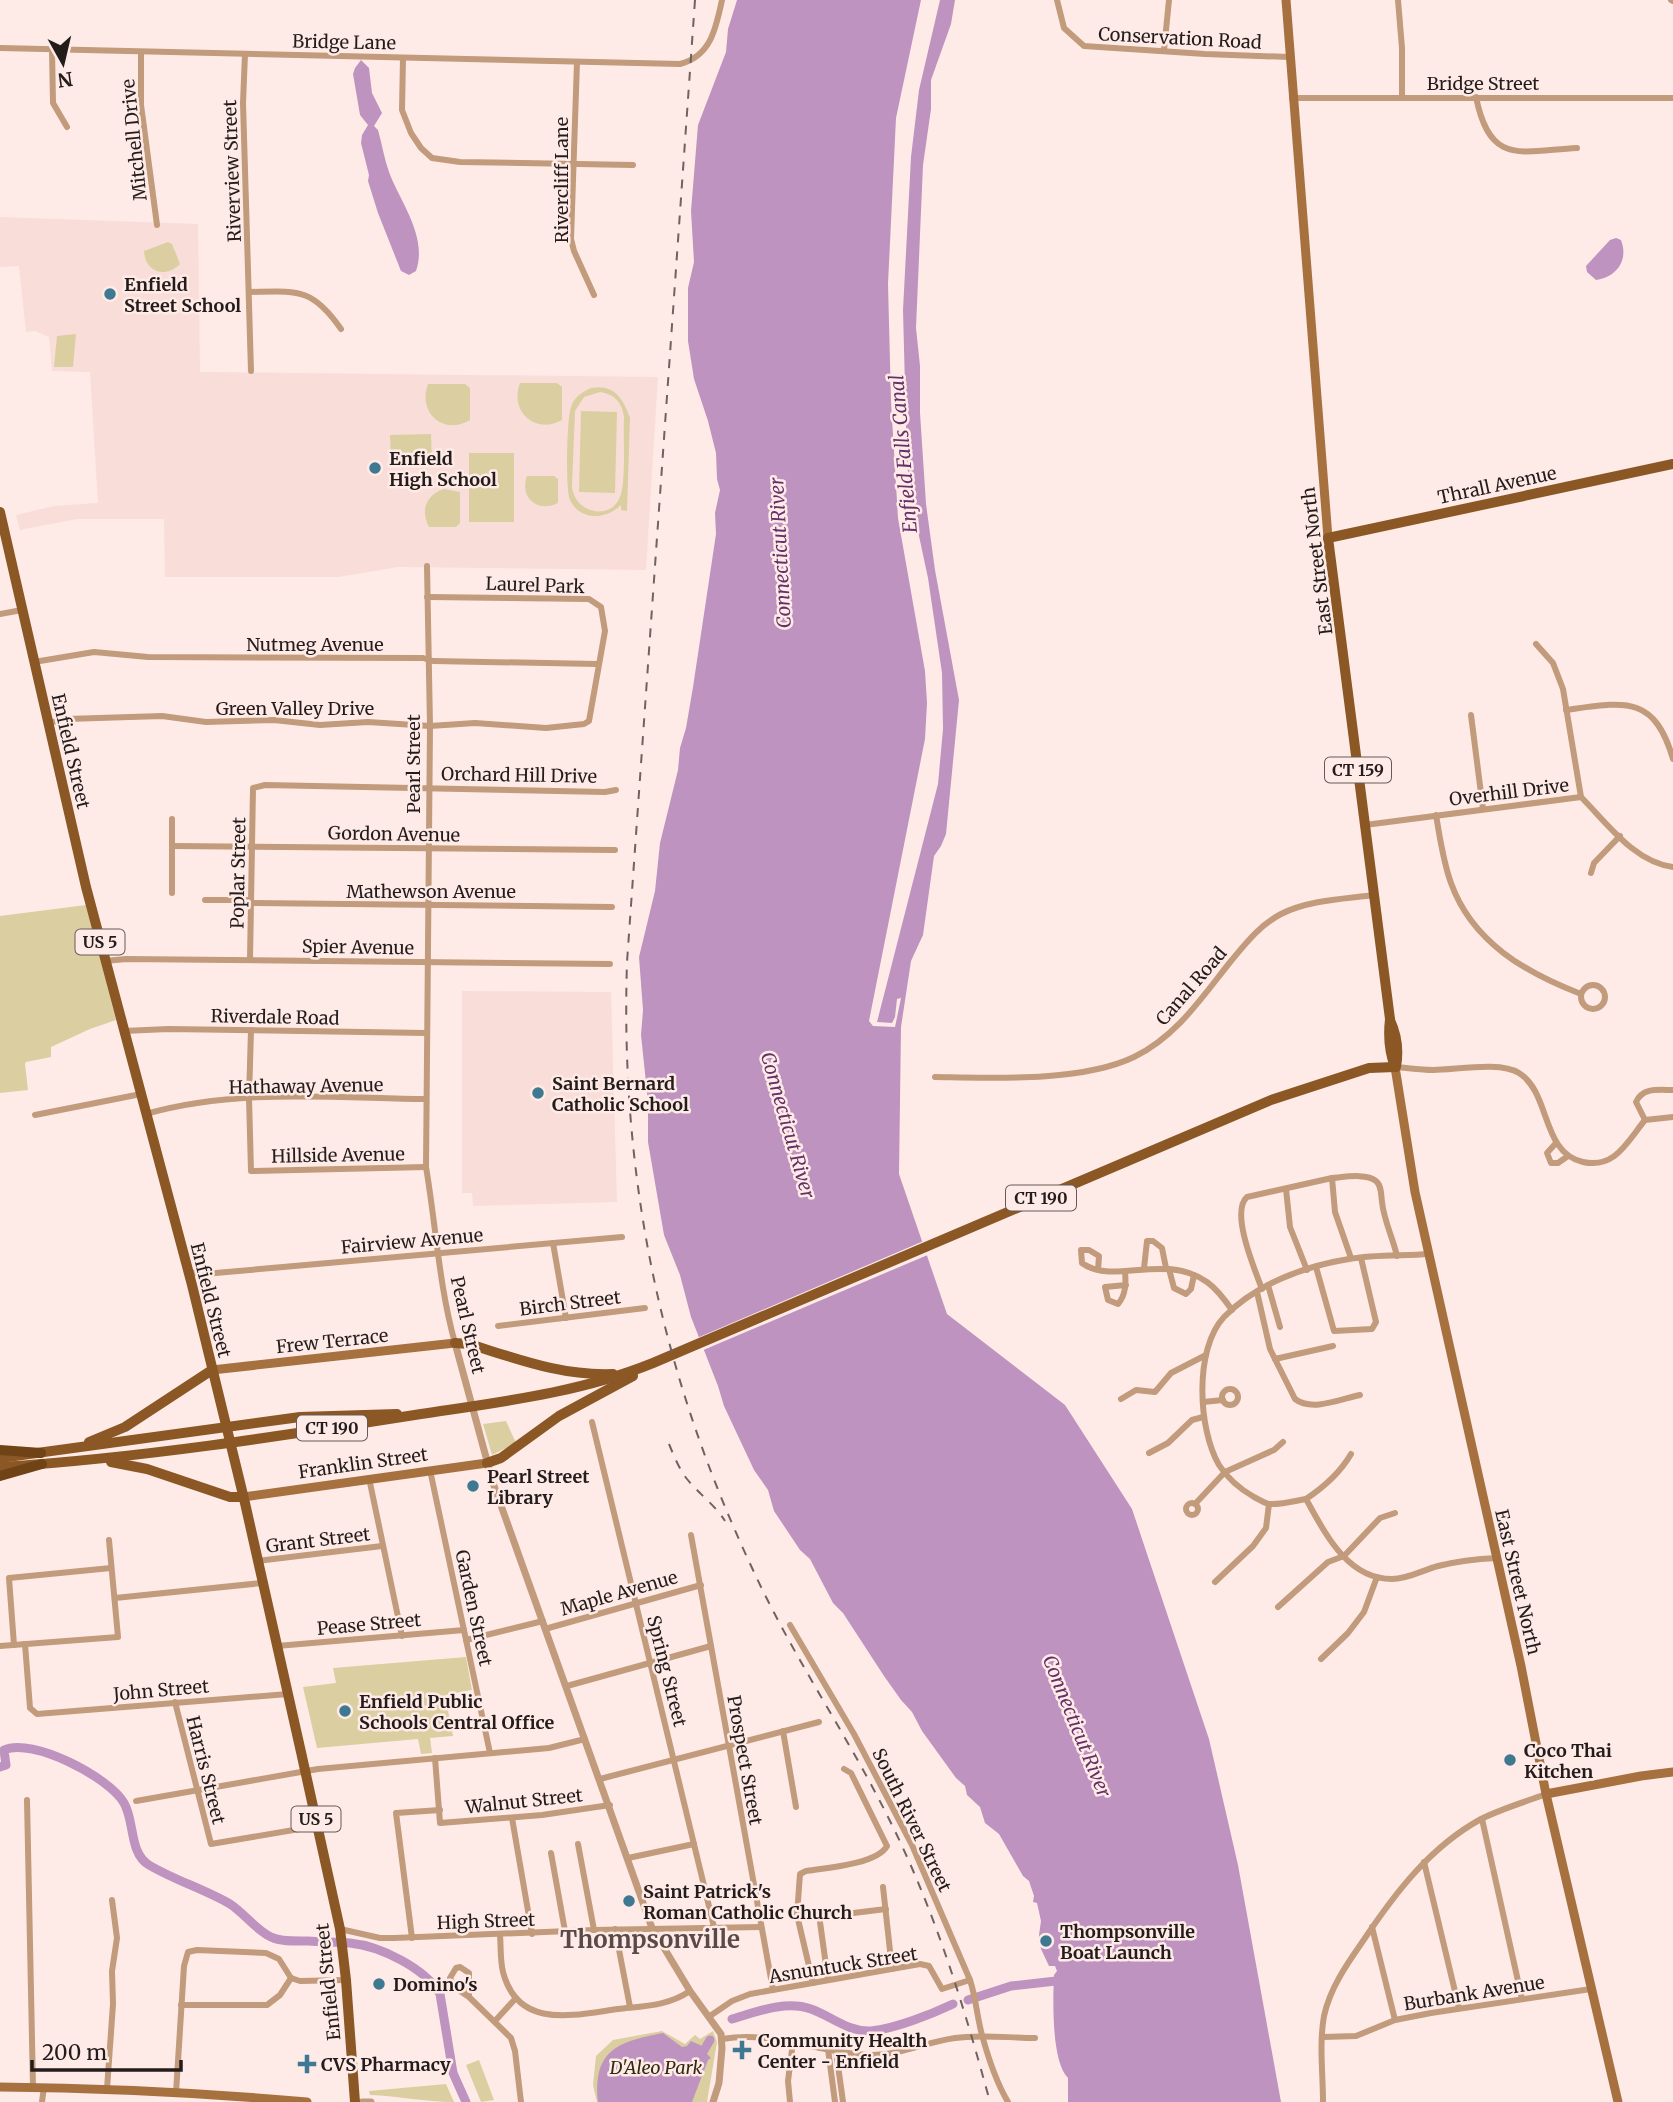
<svg xmlns="http://www.w3.org/2000/svg" width="1673" height="2102" viewBox="0 0 1673 2102" font-family="Merriweather,serif">
<style>
.built{fill:#f9ddd8}
.green{fill:#dbcfa1;fill-rule:evenodd}
.water{fill:#be93c0}
.pier{fill:#feebe7}
.lines{fill:none;stroke-linecap:round;stroke-linejoin:round}
.river{stroke:#be93c0;stroke-width:9}
.minor{stroke:#c19b7b;stroke-width:6}
.tertiary{stroke:#c19b7b;stroke-width:7}
.secondary{stroke:#a7713f;stroke-width:9}
.primary{stroke:#8b5724;stroke-width:10}
.motorway{stroke:#6f4316;stroke-width:10}
.rail{stroke:#6e6361;stroke-width:2;stroke-dasharray:9 9;stroke-linecap:butt}
.poi-dot{fill:#3e7891;stroke:#feebe7;stroke-width:2.5}
.labels{text-anchor:middle;dominant-baseline:central;stroke-width:5;stroke-linejoin:round;paint-order:stroke}
.shield{fill:#feebe7;stroke:#655a58;stroke-width:2}
.shield-label{font-size:16px;font-weight:bold;fill:#231c1b}
.street-label{font-size:18px;fill:#231c1b;stroke:#feebe7}
.poi-label{font-size:18px;font-weight:bold;fill:#231c1b;stroke:#feebe7;text-anchor:start}
.park-label{font-size:18px;font-style:italic;fill:#30290d;stroke:#feebe7}
.water-label{font-size:19px;font-style:italic;fill:#653068;stroke:#feebe7}
.district-label{font-size:24px;font-weight:bold;fill:#594a47;stroke:#feebe7}
</style>
<rect width="100%" height="100%" fill="#feebe7"/>
<g class="built">
<polygon points="0,217 198,224 200,372 658,377 646,570 398,567 339,577 165,577 164,519 77,519 20,530 16,515 54,506 98,503 90,372 52,371 49,337 35,331 26,332 19,266 0,267"/>
<polygon points="462,991 611,992 617,1202 473,1206 472,1193 462,1193"/>
</g>
<g class="green">
<path d="M168,242L172,244L180,264C165,279 145,272 144,251Z"/>
<polygon points="76,334 73,367 54,367 57,336"/>
<path d="M557,383L562,387V420C536,435 509,412 520,383Z"/>
<path d="M428,384H465L470,388V420C444,436 417,413 428,384Z"/>
<path d="M591,388C615,384 623,399 630,418L627,511L621,510V505C606,520 580,521 570,500C565,489 567,418 571,407C574,397 582,392 591,388ZM600,392C614,394 622,402 624,417C623,438 626,474 621,494C613,522 575,514 572,487L575,411L584,397Z"/>
<polygon points="581,411 617,412 615,493 579,492"/>
<polygon points="431,434 432,461 391,462 390,435"/>
<rect x="469" y="453" width="45" height="69"/>
<path d="M527,476H554L558,479V503C538,513 519,498 527,476Z"/>
<path d="M444,489L460,492V523L456,527H429C420,510 426,495 444,489Z"/>
<polygon points="86,905 116,1020 90,1029 51,1047 51,1057 26,1062 25,1064 28,1090 0,1093 0,916"/>
<polygon points="506,1421 516,1443 492,1455 483,1424"/>
<polygon points="466,1657 472,1690 445,1695 453,1736 430,1738 432,1753 421,1754 418,1739 317,1748 303,1687 336,1683 333,1668"/>
<polygon points="662,2031 685,2044 695,2035 700,2039 713,2031 717,2042 707,2102 597,2102 593,2085 596,2056 613,2040"/>
<polygon points="479,2060 494,2100 481,2102 466,2065"/>
<path d="M446,2084L454,2102C426,2102 398,2096 370,2095L369,2091Z"/>
</g>
<g class="water">
<path d="M737,0H921L896,118L888,284L891,401L898,518L925,671L927,703L925,739L869,1021L873,1026L895,1027L901,998L897,999L895,1017L892,1023L877,1022L938,784L943,729L942,673L928,578L913,508L907,464L903,310L911,157L919,90L940,0H955L951,24L931,80V109L923,165L916,328L920,366V413L926,504L935,570L959,700L946,834L941,846L934,856L923,935L911,961L901,1027L899,1174L947,1314L1065,1405L1132,1509L1209,1739L1238,1865L1281,2102H1068V2078C1051,2061 1053,1999 1054,1975L1057,1971L1055,1966H1049L1041,1949L1039,1935L1041,1921L1037,1903L1033,1902L1034,1896L1029,1881L1023,1876L999,1834L985,1823L980,1807L967,1795L965,1786L956,1778L922,1731L912,1712L901,1700L884,1676L843,1613L833,1603L810,1559L800,1550L774,1511L768,1490L754,1470L724,1406L718,1386L691,1317L680,1275L664,1235L648,1142V1102L641,1035L643,1010L639,957L655,891L660,843L678,770L680,748L686,728L693,687L716,534L715,513L720,490L717,479L716,453L708,421L694,379L688,341V288L694,262L691,211L698,125L726,52L728,29Z"/>
<path d="M361,60L369,68L372,93L382,113L374,126L378,130C382,144 384,158 389,172C400,202 428,236 416,271L409,275L401,271L378,213L368,181L369,175L361,143L362,135L368,125L360,115L353,74L355,68Z"/>
<path d="M1616,238L1621,240C1629,261 1616,277 1596,280L1587,272L1586,266L1610,240Z"/>
<path d="M663,2033L682,2047L687,2046L691,2041L709,2049L706,2053L711,2058L708,2060L692,2102H598C593,2050 617,2042 663,2033Z"/>
</g>
<polygon class="pier" points="926,1240 930,1254 701,1351 697,1338"/>
<g class="lines">
<g class="river">
<path d="M0,1767L6,1765L4,1750C32,1737 109,1777 124,1803C135,1822 129,1853 149,1865C174,1880 204,1889 230,1904C244,1913 256,1930 271,1937C281,1942 297,1941 308,1941C322,1942 336,1942 350,1943C380,1946 425,1968 440,1994L453,2073L466,2102"/>
<polyline points="968,2000 1011,1986 1065,1980"/>
<path d="M732,2019C756,2012 785,2000 811,2009C831,2016 848,2032 871,2031C894,2029 932,2014 953,2004"/>
<polyline points="700,2057 710,2040"/>
</g>
<g class="minor">
<polyline points="1057,0 1064,28 1084,46 1205,54 1289,57"/>
<polyline points="1398,0 1402,48 1402,97"/>
<polyline points="1671,0 1673,1"/>
<path d="M0,48L680,64C711,56 716,28 722,0"/>
<polyline points="52,49 53,103 67,127"/>
<polyline points="1164,50 1169,0"/>
<polyline points="141,52 141,105 157,225"/>
<polyline points="245,54 243,103 251,371"/>
<polyline points="403,58 402,110 411,133 421,148 432,158 460,162 633,165"/>
<polyline points="577,62 571,239 574,251 594,295"/>
<path d="M1476,97C1490,166 1520,151 1577,148"/>
<polyline points="1292,98 1673,98"/>
<path d="M249,292C297,291 312,287 341,329"/>
<path d="M427,566L430,726L426,1167C436,1226 439,1286 455,1343"/>
<polyline points="0,614 22,610"/>
<polyline points="1536,644 1553,663 1563,689 1581,797"/>
<polyline points="34,662 94,652 148,657 423,658 433,661 597,664"/>
<path d="M1566,710C1624,702 1654,694 1673,759"/>
<polyline points="1471,715 1483,809"/>
<polyline points="48,723 67,719 162,716 206,722 274,720 320,725 368,722 430,726 475,723 546,728 584,724 589,721 605,631 601,607 589,599 427,597"/>
<path d="M1436,815C1440,838 1443,861 1451,883C1472,942 1526,973 1581,994"/>
<path d="M1365,825L1581,797C1607,823 1634,862 1673,867"/>
<polyline points="173,846 615,850"/>
<polyline points="1591,873 1594,863 1620,836"/>
<polyline points="172,893 172,819"/>
<polyline points="205,900 251,900"/>
<polyline points="251,903 612,907"/>
<polyline points="250,959 253,788 265,785 605,792 616,790"/>
<polyline points="105,961 126,959 610,964"/>
<circle cx="1593" cy="997" r="12"/>
<polyline points="251,1030 249,1098 251,1171 426,1167"/>
<polyline points="124,1031 168,1029 426,1033"/>
<path d="M1395,1067C1408,1068 1421,1070 1433,1070C1456,1070 1500,1061 1519,1073C1551,1093 1541,1153 1583,1162C1615,1169 1627,1142 1645,1120L1673,1117"/>
<path d="M935,1077C994,1078 1082,1082 1134,1057C1177,1036 1202,997 1231,961C1246,943 1260,925 1281,914C1308,900 1344,899 1374,895"/>
<path d="M146,1114C236,1088 334,1098 426,1099"/>
<polyline points="35,1115 141,1094"/>
<path d="M1645,1120L1636,1102C1643,1087 1659,1090 1673,1090"/>
<polyline points="1556,1143 1547,1153 1551,1163 1558,1163 1568,1156"/>
<polyline points="1332,1178 1335,1212 1351,1258"/>
<polyline points="1286,1189 1290,1227 1307,1270"/>
<polyline points="553,1243 566,1318"/>
<path d="M1429,1254C1403,1256 1375,1254 1349,1259C1305,1266 1256,1284 1224,1317C1194,1349 1198,1429 1219,1465C1228,1479 1240,1489 1254,1497C1258,1499 1264,1503 1269,1504C1280,1505 1295,1501 1306,1499C1325,1533 1347,1579 1392,1579C1408,1579 1423,1570 1438,1566C1458,1561 1476,1559 1497,1558"/>
<polyline points="1316,1267 1334,1331 1372,1329 1376,1322 1361,1258"/>
<polyline points="1144,1268 1147,1241 1153,1241 1162,1248 1166,1268"/>
<polyline points="1169,1269 1174,1288 1186,1294 1191,1289 1194,1275"/>
<path d="M1098,1270L1099,1256L1089,1250H1081L1082,1263C1112,1286 1164,1252 1207,1282C1217,1289 1225,1300 1232,1310"/>
<path d="M1125,1271C1126,1283 1126,1295 1118,1304L1108,1300L1105,1287L1126,1285"/>
<polyline points="188,1272 204,1274 622,1237"/>
<polyline points="1268,1285 1280,1327"/>
<path d="M1262,1289C1255,1270 1230,1212 1247,1197L1332,1178C1344,1177 1367,1173 1376,1181C1382,1186 1381,1196 1382,1202C1384,1221 1393,1238 1397,1256"/>
<path d="M1257,1292L1270,1349L1295,1399C1312,1412 1341,1399 1360,1395"/>
<polyline points="498,1326 645,1308"/>
<polyline points="1275,1359 1333,1346"/>
<circle cx="1230" cy="1397" r="8"/>
<polyline points="1121,1399 1136,1390 1155,1392 1171,1373 1206,1355"/>
<polyline points="1203,1402 1223,1400"/>
<polyline points="592,1422 714,1927"/>
<polyline points="1149,1453 1168,1443 1192,1420 1203,1417"/>
<polyline points="430,1470 490,1753"/>
<polyline points="369,1478 402,1636"/>
<path d="M1306,1499C1324,1487 1340,1473 1351,1454"/>
<circle cx="1192" cy="1509" r="6"/>
<polyline points="1195,1504 1225,1472 1274,1450 1283,1442"/>
<polyline points="691,1535 773,1990"/>
<polyline points="257,1561 382,1546"/>
<polyline points="1215,1582 1253,1546 1266,1528 1269,1504"/>
<polyline points="115,1598 262,1583"/>
<polyline points="1278,1607 1328,1562 1344,1556 1380,1518 1395,1513"/>
<path d="M790,1625L854,1734L912,1845L970,1980C976,1998 977,2017 982,2035C988,2057 996,2082 1008,2102"/>
<polyline points="545,1629 701,1585"/>
<polyline points="466,1640 543,1621"/>
<polyline points="25,1644 30,1708 37,1714 288,1694"/>
<polyline points="14,1645 9,1578 111,1568"/>
<polyline points="0,1646 118,1637 109,1540"/>
<polyline points="277,1646 464,1630"/>
<polyline points="1321,1659 1348,1633 1364,1612 1377,1577"/>
<polyline points="567,1686 711,1646"/>
<polyline points="175,1702 211,1844 317,1826"/>
<polyline points="783,1731 796,1807"/>
<polyline points="435,1758 440,1823 542,1815 610,1805"/>
<polyline points="600,1779 819,1722"/>
<polyline points="27,1800 33,2087"/>
<polyline points="136,1801 318,1769 549,1748 585,1739"/>
<polyline points="512,1818 532,1934"/>
<polyline points="1482,1819 1522,1999"/>
<polyline points="578,1844 594,1930"/>
<polyline points="551,1853 565,1931"/>
<polyline points="628,1858 694,1844"/>
<polyline points="1424,1862 1459,2008"/>
<polyline points="883,1887 892,1969"/>
<polyline points="1372,1927 1395,2020"/>
<polyline points="340,1929 380,1938 394,1938 594,1930 761,1927"/>
<polyline points="615,1929 630,2007"/>
<path d="M500,1935C501,1947 500,1960 503,1972C518,2030 574,2015 618,2009C644,2006 668,2006 690,1991"/>
<polyline points="412,1938 396,1813 440,1810"/>
<polyline points="291,1978 300,1981 346,1980"/>
<polyline points="828,1980 820,1922 821,1917 886,1909"/>
<path d="M813,1983L797,1915L800,1874L806,1871C827,1868 877,1864 887,1846L851,1773L844,1769"/>
<polyline points="469,1997 469,1973 460,1967 456,1968 450,1978 454,1987 469,1997 511,2038 515,2051 521,2102"/>
<polyline points="181,2005 267,2005 280,1995 291,1978"/>
<polyline points="710,2016 732,2001 750,1994 920,1964 929,1966 942,1989 970,1980"/>
<polyline points="495,2021 516,1998"/>
<polyline points="1323,2037 1356,2036 1395,2020 1431,2013 1591,1989"/>
<path d="M722,2039C775,2030 819,2054 871,2055C900,2055 926,2042 955,2038C980,2034 1009,2038 1035,2038"/>
<polyline points="828,2049 835,2102"/>
<polyline points="836,2051 843,2102"/>
<polyline points="107,2089 113,2004 112,1971 117,1938 112,1900"/>
<polyline points="176,2093 184,1966 188,1952 197,1950 266,1953 279,1959 291,1978"/>
<polyline points="42,2102 44,2087"/>
<polyline points="790,2102 788,2081 793,2042"/>
<path d="M1323,2102C1323,2074 1319,2044 1324,2016C1330,1988 1347,1964 1363,1941C1395,1893 1430,1847 1481,1819C1501,1809 1525,1802 1546,1794"/>
</g>
<g class="tertiary">
<polyline points="455,1343 493,1483 652,1928 690,1991 721,2034 722,2048 719,2083 713,2102"/>
<polyline points="362,2102 371,2102"/>
</g>
<g class="secondary">
<polyline points="1286,0 1328,538"/>
<polyline points="1395,1067 1415,1192 1521,1666 1546,1794 1618,2102"/>
<polyline points="212,1370 455,1343"/>
<polyline points="243,1497 487,1463"/>
<polyline points="1546,1794 1641,1776 1673,1772"/>
<path d="M0,2087C102,2088 205,2093 307,2102"/>
</g>
<g class="primary">
<polyline points="0,512 86,887 192,1285 245,1503 301,1752 340,1929 346,1980 355,2102"/>
<path d="M1390,1020C1397,1035 1399,1050 1396,1067"/>
<path d="M1395,1067C1389,1051 1388,1036 1390,1019L1328,538L1673,464"/>
<path d="M455,1343L469,1344C518,1359 561,1376 613,1374"/>
<polyline points="89,1442 125,1427 212,1370"/>
<polyline points="0,1458 300,1417 397,1414"/>
<polyline points="111,1462 147,1469 230,1497 243,1497"/>
<polyline points="487,1463 501,1458 559,1416 633,1376"/>
<path d="M0,1467C141,1458 281,1436 421,1414C500,1402 579,1393 653,1363L1271,1100L1369,1068L1395,1067"/>
</g>
<g class="motorway">
<polyline points="0,1450 41,1453"/>
<polyline points="0,1476 42,1464"/>
</g>
<g class="rail">
<path d="M695,0L627,962C620,1178 661,1375 753,1570C793,1657 848,1736 890,1821C935,1911 964,2006 990,2102"/>
<path d="M669,1444C674,1456 679,1469 687,1479C699,1494 715,1505 725,1521"/>
</g>
</g>
<g class="poi-dot">
<circle cx="110" cy="294" r="7"/>
<circle cx="375" cy="468" r="7"/>
<circle cx="538" cy="1093" r="7"/>
<circle cx="473" cy="1486" r="7"/>
<circle cx="345" cy="1711" r="7"/>
<circle cx="1510" cy="1760" r="7"/>
<circle cx="629" cy="1901" r="7"/>
<circle cx="1046" cy="1941" r="7"/>
<circle cx="379" cy="1984" r="7"/>
<path d="M738.5 2039.5h7v7h7v7h-7v7h-7v-7h-7v-7h7z"/>
<path d="M303.5 2053.5h7v7h7v7h-7v7h-7v-7h-7v-7h7z"/>
</g>
<g class="labels">
<g class="shield">
<rect x="1325" y="757.5" width="66" height="25" rx="5"/>
<rect x="75.5" y="929.5" width="49" height="25" rx="5"/>
<rect x="1006" y="1185.5" width="70" height="25" rx="5"/>
<rect x="297" y="1415.5" width="70" height="25" rx="5"/>
<rect x="291.5" y="1806.5" width="49" height="25" rx="5"/>
</g>
<g class="shield-label">
<text x="1358" y="770">CT 159</text>
<text x="100" y="942">US 5</text>
<text x="1041" y="1198">CT 190</text>
<text x="332" y="1428">CT 190</text>
<text x="316" y="1819">US 5</text>
</g>
<g class="street-label">
<text transform="translate(1180 38) rotate(3)">Conservation Road</text>
<text transform="translate(344 42) rotate(1)">Bridge Lane</text>
<text x="1483" y="83">Bridge Street</text>
<text transform="translate(134 140) rotate(-96)">Mitchell Drive</text>
<text transform="translate(232 171) rotate(-92)">Riverview Street</text>
<text transform="translate(561 180) rotate(-90)">Rivercliff Lane</text>
<text transform="translate(1497 485) rotate(-12)">Thrall Avenue</text>
<text transform="translate(1317 561) rotate(-97)">East Street North</text>
<text transform="translate(535 585) rotate(2)">Laurel Park</text>
<text x="315" y="644">Nutmeg Avenue</text>
<text x="295" y="708">Green Valley Drive</text>
<text transform="translate(71 751) rotate(77)">Enfield Street</text>
<text transform="translate(413 764) rotate(-90)">Pearl Street</text>
<text transform="translate(519 775) rotate(1)">Orchard Hill Drive</text>
<text transform="translate(1509 792) rotate(-7)">Overhill Drive</text>
<text transform="translate(394 834) rotate(1)">Gordon Avenue</text>
<text transform="translate(238 873) rotate(-89)">Poplar Street</text>
<text x="431" y="891">Mathewson Avenue</text>
<text transform="translate(358 947) rotate(1)">Spier Avenue</text>
<text transform="translate(1191 986) rotate(-49)">Canal Road</text>
<text transform="translate(275 1017) rotate(1)">Riverdale Road</text>
<text transform="translate(306 1086) rotate(-1)">Hathaway Avenue</text>
<text transform="translate(338 1155) rotate(-1)">Hillside Avenue</text>
<text transform="translate(412 1241) rotate(-5)">Fairview Avenue</text>
<text transform="translate(211 1300) rotate(76)">Enfield Street</text>
<text transform="translate(570 1303) rotate(-7)">Birch Street</text>
<text transform="translate(468 1325) rotate(77)">Pearl Street</text>
<text transform="translate(332 1341) rotate(-6)">Frew Terrace</text>
<text transform="translate(363 1463) rotate(-8)">Franklin Street</text>
<text transform="translate(318 1540) rotate(-7)">Grant Street</text>
<text transform="translate(1518 1582) rotate(77)">East Street North</text>
<text transform="translate(619 1593) rotate(-16)">Maple Avenue</text>
<text transform="translate(474 1608) rotate(78)">Garden Street</text>
<text transform="translate(369 1624) rotate(-5)">Pease Street</text>
<text transform="translate(667 1671) rotate(76)">Spring Street</text>
<text transform="translate(161 1690) rotate(-5)">John Street</text>
<text transform="translate(745 1760) rotate(80)">Prospect Street</text>
<text transform="translate(206 1770) rotate(76)">Harris Street</text>
<text transform="translate(524 1801) rotate(-6)">Walnut Street</text>
<text transform="translate(912 1820) rotate(64)">South River Street</text>
<text transform="translate(486 1921) rotate(-2)">High Street</text>
<text transform="translate(843 1965) rotate(-9)">Asnuntuck Street</text>
<text transform="translate(328 1982) rotate(-96)">Enfield Street</text>
<text transform="translate(1474 1993) rotate(-9)">Burbank Avenue</text>
</g>
<g class="poi-label">
<text x="124" y="284">Enfield<tspan x="124" dy="21">Street School</tspan></text>
<text x="389" y="458">Enfield<tspan x="389" dy="21">High School</tspan></text>
<text x="552" y="1083">Saint Bernard<tspan x="552" dy="21">Catholic School</tspan></text>
<text x="487" y="1476">Pearl Street<tspan x="487" dy="21">Library</tspan></text>
<text x="359" y="1701">Enfield Public<tspan x="359" dy="21">Schools Central Office</tspan></text>
<text x="1524" y="1750">Coco Thai<tspan x="1524" dy="21">Kitchen</tspan></text>
<text x="643" y="1891">Saint Patrick's<tspan x="643" dy="21">Roman Catholic Church</tspan></text>
<text x="1060" y="1931">Thompsonville<tspan x="1060" dy="21">Boat Launch</tspan></text>
<text x="393" y="1984">Domino's</text>
<text x="758" y="2040">Community Health<tspan x="758" dy="21">Center - Enfield</tspan></text>
<text x="321" y="2064">CVS Pharmacy</text>
</g>
<g class="park-label">
<text x="656" y="2067">D'Aleo Park</text>
</g>
<g class="water-label">
<text transform="translate(903 454) rotate(-95)">Enfield Falls Canal</text>
<text transform="translate(780 553) rotate(-93)">Connecticut River</text>
<text transform="translate(788 1125) rotate(74)">Connecticut River</text>
<text transform="translate(1077 1726) rotate(68)">Connecticut River</text>
</g>
<g class="district-label">
<text x="650" y="1939">Thompsonville</text>
</g>
</g>
<g transform="translate(63 63) rotate(172)" stroke="#feebe7" stroke-width="5" paint-order="stroke">
<path d="M0-5L12 26L0 18L-12 26Z" fill="#231c1b"/>
<text y="-10" font-size="19" font-weight="bold" text-anchor="middle" fill="#231c1b">N</text>
</g>
<path d="M32 2060v10h149v-10" fill="none" stroke="#231c1b" stroke-width="3.5"/>
<text x="42" y="2060" font-size="21" fill="#231c1b" stroke="#feebe7" stroke-width="5" paint-order="stroke">200 m</text>
</svg>
